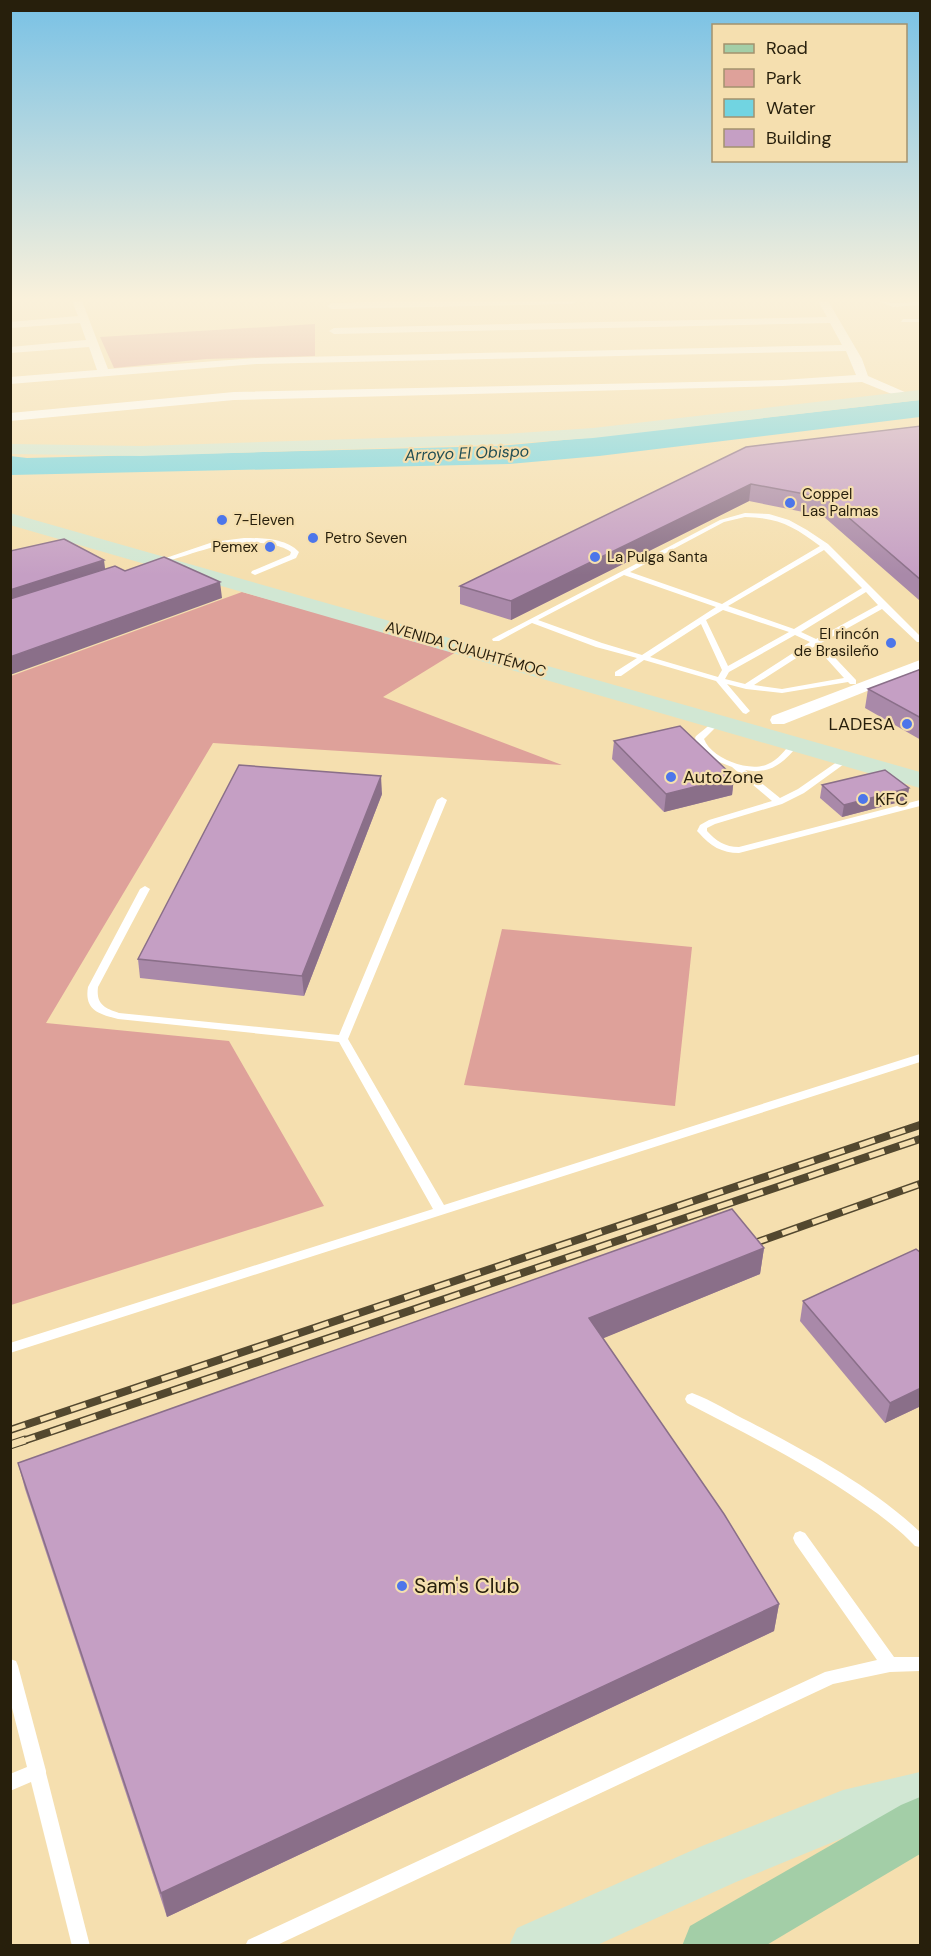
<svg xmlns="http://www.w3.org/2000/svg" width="931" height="1956" viewBox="0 0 931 1956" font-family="'DM Sans',sans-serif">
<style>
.green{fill:#dea19a}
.water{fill:#71d4e1}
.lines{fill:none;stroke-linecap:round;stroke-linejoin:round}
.lane{fill:#fff;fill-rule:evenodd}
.street{fill:#fff;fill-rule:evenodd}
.secondary{fill:#d1e7d3;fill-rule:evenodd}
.primary{fill:#a3cea7;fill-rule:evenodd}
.rail-far1-casing{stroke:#53482f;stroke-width:8}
.rail-casing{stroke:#53482f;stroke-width:9}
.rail-far1{stroke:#f5dfaf;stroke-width:5;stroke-dasharray:16;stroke-linecap:butt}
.rail{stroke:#f5dfaf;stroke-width:7;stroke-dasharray:21;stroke-linecap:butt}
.wall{fill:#a989a9}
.shaded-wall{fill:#8a6f89}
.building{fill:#c59fc4;stroke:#8a6f89;stroke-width:1.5}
.poi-dot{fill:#4d76ea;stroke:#f5dfaf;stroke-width:2}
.labels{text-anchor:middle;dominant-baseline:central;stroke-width:4.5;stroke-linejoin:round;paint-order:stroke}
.far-poi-label{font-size:15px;fill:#271f0c;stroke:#f5dfaf;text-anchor:start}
.far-street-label{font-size:15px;fill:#271f0c;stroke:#f5dfaf}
.far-water-label{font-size:16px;font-style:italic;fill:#214e54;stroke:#f5dfaf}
.poi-label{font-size:18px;fill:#271f0c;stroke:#f5dfaf;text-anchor:start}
.near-poi-label{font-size:21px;fill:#271f0c;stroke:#f5dfaf;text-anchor:start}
</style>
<rect width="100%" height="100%" fill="#f5dfaf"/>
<g class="green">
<polygon points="315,324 315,356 206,359 114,368 100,337"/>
<polygon points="242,592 456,652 383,697 562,765 213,743 46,1023 229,1041 324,1206 11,1305 11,676"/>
<polygon points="502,929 692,947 675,1106 464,1085"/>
</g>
<polygon class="water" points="920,400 920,417 599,456 509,464 11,475 10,456 27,458 499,446 585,438"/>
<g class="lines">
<g class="lane">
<polygon points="878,301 893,303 920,302 920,305 893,307"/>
<polygon points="903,319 920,319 920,322 901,322"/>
<path d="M745,513L769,514L789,520L807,530L828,544L920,636V642H917L882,609L821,643L856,680V684H850L848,682L782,693L746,689L727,684L750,711L746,714L743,713L716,681L644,660L621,676H615V672L637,658L596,647L532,623L499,641H493L492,639L720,520ZM745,517C779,518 793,526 820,546L722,604L630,572L724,522ZM824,550L862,588L794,629L728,606ZM624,575L716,607L642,655L602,643L538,620ZM866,592L878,605L816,639L801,632ZM723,610L789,632L728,666L706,620ZM701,624L722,670L718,677L650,657ZM795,635L810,642L745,684L725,679L729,672ZM815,646L844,678L782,689L754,685Z"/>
<path d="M244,538C261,538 286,538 299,552L296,558L255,575L251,573L252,571L290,555L291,552C284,547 278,546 269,544C229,537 195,554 158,564L154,562L213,542Z"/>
<path d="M717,719L721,722L704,739C711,758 749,773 768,764C778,760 785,750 792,742H798L799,744C784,763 770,775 745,770L780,798L798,789L844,757L847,756L851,759L804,793L782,804L715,824L707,828V831C716,841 725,847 739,847L920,800V806L739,853C722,853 710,846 699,833L697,831L700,825L709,820L772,801L732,767L714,760L705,755L698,746L695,738L696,736Z"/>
<path d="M442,797L447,800L348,1039L444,1205L920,1054V1062L10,1353V1343L433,1209L339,1042L118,1019C99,1014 84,1010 88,987L140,889L145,886L150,889L98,987C96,1004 104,1008 119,1013L339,1035L437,800Z"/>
<path d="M692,1393C712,1400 731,1413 750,1422C809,1453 871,1486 920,1532V1547L915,1546C899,1529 880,1515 861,1502C806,1463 746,1434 687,1403L685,1399L687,1395Z"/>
<polygon points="800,1531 805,1533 894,1657 920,1657 920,1671 890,1672 833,1684 275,1946 245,1946 248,1940 825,1672 877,1660 795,1543 793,1538 795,1533"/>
<polygon points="10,1659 16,1661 18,1666 46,1771 46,1773 90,1946 72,1946 31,1782 10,1791 10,1774 27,1767 10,1700"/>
</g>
<g class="street">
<polygon points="72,301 82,301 108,369 256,358 842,345 830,323 334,334 329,331 334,328 827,317 818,301 828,301 862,359 868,376 914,396 908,400 904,399 862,382 782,386 234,400 10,421 10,413 234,392 782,380 856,375 846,351 256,364 10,384 10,377 97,370 89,347 10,353 10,347 86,340 80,323 10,328 10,322 78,316"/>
<polygon points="412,301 577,301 572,304 332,309 327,306 332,303"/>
<polygon points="920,660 920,670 784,724 772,724 770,720 772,716"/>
</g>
<g class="secondary">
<polygon points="920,390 920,400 593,438 506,444 141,456 10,454 10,444 141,446 506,434 593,428"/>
<polygon points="10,513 920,772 920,788 10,525"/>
<polygon points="920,1772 920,1820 843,1838 736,1882 595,1946 509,1946 517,1928 702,1846 843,1790"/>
</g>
<polygon class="primary" points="920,1797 920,1854 765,1946 682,1946 690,1926 901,1805"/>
<defs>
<g id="rail-far1">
<polyline points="752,1244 920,1184"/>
<polyline points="10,1430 920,1125"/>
<polyline points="20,1442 920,1139"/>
</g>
<polyline id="rail" points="10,1445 25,1440"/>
</defs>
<use href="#rail-far1" class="rail-far1-casing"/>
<use href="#rail" class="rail-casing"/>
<use href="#rail-far1" class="rail-far1"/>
<use href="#rail" class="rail"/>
</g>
<g class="wall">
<polygon points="921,426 921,599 919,600 823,516 749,501 511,620 460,604 460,586 746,447"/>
<polygon points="921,669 921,740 865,708 868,689"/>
<polygon points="614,741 734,777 732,795 664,812 612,759"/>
<polygon points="822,785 909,788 907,800 842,817 820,798"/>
<polygon points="382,794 304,996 140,978 138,959"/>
<polygon points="764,1248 760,1274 603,1338 779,1604 774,1631 167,1917 25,1489 18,1463"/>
<polygon points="921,1253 921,1406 885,1423 800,1321 803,1301"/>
</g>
<g class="shaded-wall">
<polygon points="751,484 749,501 511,620 511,601"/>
<polygon points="104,560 106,576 10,607 10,590"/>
<polygon points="220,582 222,598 10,675 10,657"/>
<polygon points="381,776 382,794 304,996 302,976"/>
<polygon points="734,777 732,795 664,812 666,794"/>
<polygon points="909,788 907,800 842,817 844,805"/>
<polygon points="764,1248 760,1274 587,1345 589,1318"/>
<polygon points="921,1388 921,1406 885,1423 890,1403"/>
<polygon points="779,1604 774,1631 167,1917 161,1893"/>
</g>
<g class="building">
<polygon points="921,426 921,580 826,498 751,484 511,601 460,586 746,447"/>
<polygon points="64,539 104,560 10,590 10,551"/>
<polygon points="164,557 220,582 10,657 10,599 115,566 125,571"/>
<polygon points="921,669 921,718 868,689"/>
<polygon points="680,726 734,777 666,794 614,741"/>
<polygon points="239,765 381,776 302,976 138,959"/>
<polygon points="885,770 909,788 844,805 822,785"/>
<polygon points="732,1209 764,1248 589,1318 724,1514 779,1604 161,1893 18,1463"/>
<polygon points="916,1249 921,1253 921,1388 890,1403 803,1301"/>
</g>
<linearGradient id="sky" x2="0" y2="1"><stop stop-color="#78c1e5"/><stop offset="0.52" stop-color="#faf1db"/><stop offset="1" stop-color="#faf1db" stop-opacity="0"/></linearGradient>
<rect width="931" height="575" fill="url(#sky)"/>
<g class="poi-dot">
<circle cx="790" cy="503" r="6"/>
<circle cx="222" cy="520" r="6"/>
<circle cx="313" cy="538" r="6"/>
<circle cx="270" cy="547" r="6"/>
<circle cx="595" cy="557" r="6"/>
<circle cx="891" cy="643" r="6"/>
<circle cx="907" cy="724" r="6"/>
<circle cx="671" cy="777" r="6"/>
<circle cx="863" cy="799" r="6"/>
<circle cx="402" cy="1586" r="6"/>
</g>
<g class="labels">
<g class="far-poi-label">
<text x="802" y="494">Coppel<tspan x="802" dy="17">Las Palmas</tspan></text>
<text x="234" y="520">7-Eleven</text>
<text x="325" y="538">Petro Seven</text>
<text x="258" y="547" text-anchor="end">Pemex</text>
<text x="607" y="557">La Pulga Santa</text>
<text x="879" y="634" text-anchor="end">El rincón<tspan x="879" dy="17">de Brasileño</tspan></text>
</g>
<g class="far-street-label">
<text transform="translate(466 649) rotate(16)">AVENIDA CUAUHTÉMOC</text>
</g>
<g class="far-water-label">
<text transform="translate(467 453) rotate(-2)">Arroyo El Obispo</text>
</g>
<g class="poi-label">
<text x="895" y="724" text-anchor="end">LADESA</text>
<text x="683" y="777">AutoZone</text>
<text x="875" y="799">KFC</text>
</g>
<g class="near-poi-label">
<text x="414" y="1586">Sam's Club</text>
</g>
</g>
<rect width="931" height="1956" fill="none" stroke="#271f0c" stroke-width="24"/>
<rect x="712" y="24" width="195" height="138" fill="#f5dfaf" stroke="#a3926e" stroke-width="1.5"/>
<rect x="724" y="44" width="30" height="9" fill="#a3cea7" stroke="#a3926e" stroke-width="1.5"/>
<text x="766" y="54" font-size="18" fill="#271f0c">Road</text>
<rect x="724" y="69" width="30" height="18" fill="#dea19a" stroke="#a3926e" stroke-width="1.5"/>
<text x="766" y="84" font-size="18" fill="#271f0c">Park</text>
<rect x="724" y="99" width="30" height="18" fill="#71d4e1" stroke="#a3926e" stroke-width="1.5"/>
<text x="766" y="114" font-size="18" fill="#271f0c">Water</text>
<rect x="724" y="129" width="30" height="18" fill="#c59fc4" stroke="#a3926e" stroke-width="1.5"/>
<text x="766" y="144" font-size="18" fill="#271f0c">Building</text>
</svg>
